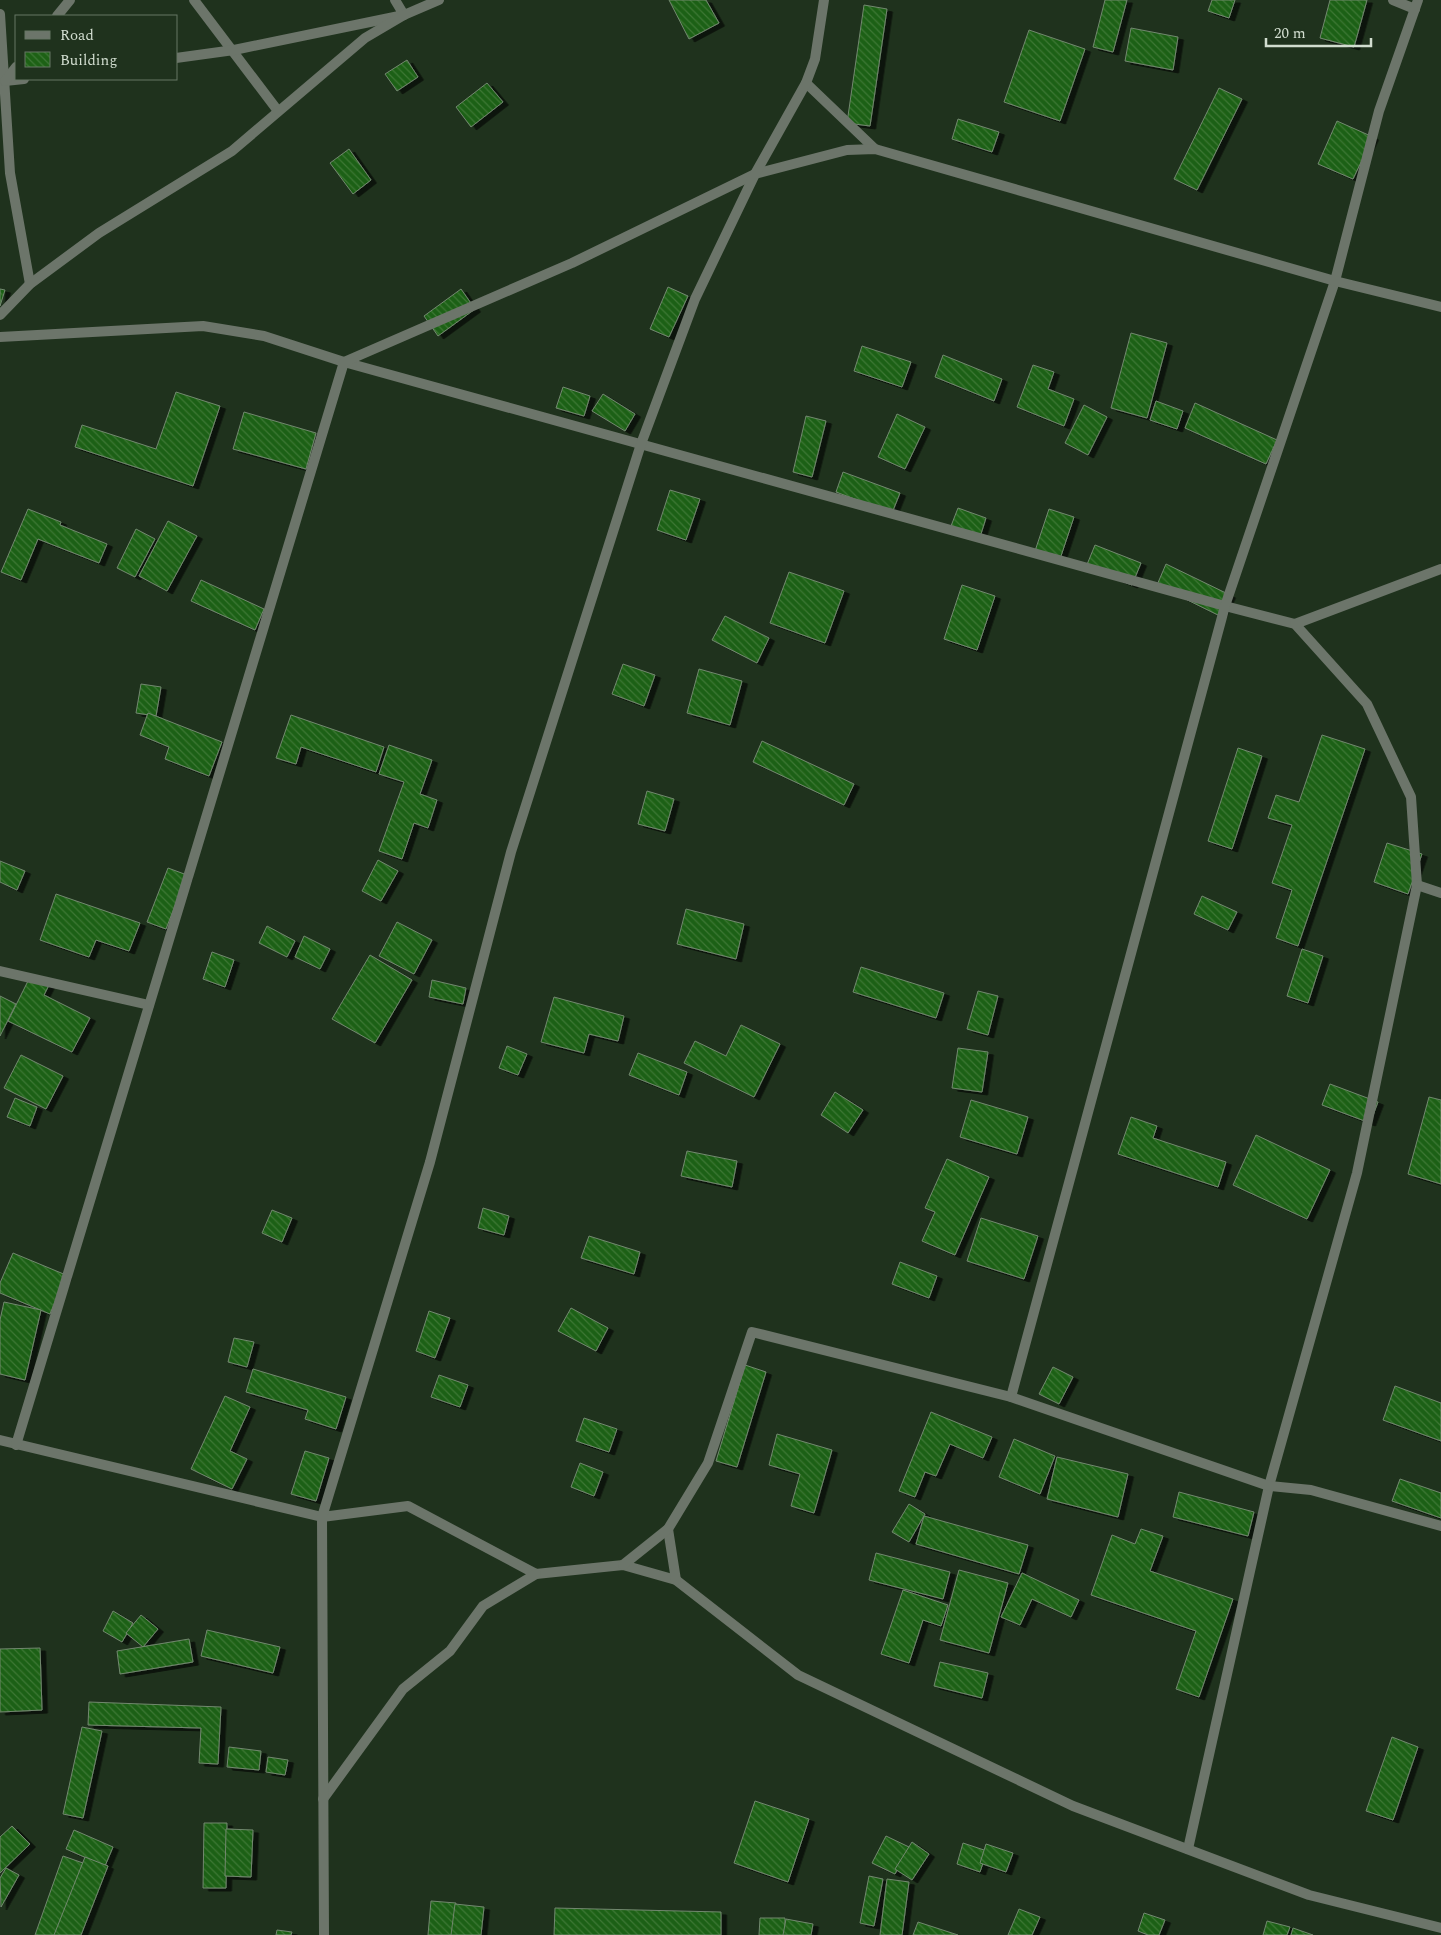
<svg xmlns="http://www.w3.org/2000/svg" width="1441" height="1935" viewBox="0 0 1441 1935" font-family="Spectral,serif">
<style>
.building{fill:url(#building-back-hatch);stroke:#72886f;filter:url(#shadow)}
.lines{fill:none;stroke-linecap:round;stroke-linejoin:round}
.minor{stroke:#6c756a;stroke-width:10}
</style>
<defs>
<pattern id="building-back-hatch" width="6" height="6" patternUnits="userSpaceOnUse" patternTransform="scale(1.25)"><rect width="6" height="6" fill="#1d6115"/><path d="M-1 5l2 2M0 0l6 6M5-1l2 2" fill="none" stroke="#3d7736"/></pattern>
<filter id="shadow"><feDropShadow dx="5.5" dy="3" stdDeviation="0" flood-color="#0009"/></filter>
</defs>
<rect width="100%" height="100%" fill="#1f321d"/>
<g class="building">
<polygon points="669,0 706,0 719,23 689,39"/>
<polygon points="1105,0 1127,0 1113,52 1093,47"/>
<polygon points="1212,0 1235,0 1229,18 1208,11"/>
<polygon points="1330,0 1367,0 1354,47 1320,38"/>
<polygon points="864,5 887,9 870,126 847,123"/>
<polygon points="1131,28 1178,37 1173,70 1125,61"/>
<polygon points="1029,30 1085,49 1060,121 1004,102"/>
<polygon points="407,60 418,77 397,91 385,74"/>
<polygon points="487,83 503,102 471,127 456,107"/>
<polygon points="1219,88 1242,99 1197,190 1174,179"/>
<polygon points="958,119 999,132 992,152 952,139"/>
<polygon points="1337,121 1373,137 1353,179 1318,164"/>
<polygon points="349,149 371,180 353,194 330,163"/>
<polygon points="668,287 688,296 669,337 650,329"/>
<polygon points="0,289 5,290 0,306"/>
<polygon points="461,289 475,309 438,336 424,316"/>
<polygon points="1131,333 1167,343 1147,418 1111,408"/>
<polygon points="862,346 911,362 902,387 854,371"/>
<polygon points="943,355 1002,379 994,401 935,377"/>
<polygon points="1033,365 1054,372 1048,389 1074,399 1064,426 1017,407"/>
<polygon points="563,387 590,396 584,416 556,408"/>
<polygon points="176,392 220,406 193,486 75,447 82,425 156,449"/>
<polygon points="603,394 635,414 625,431 592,411"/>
<polygon points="1156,401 1183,411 1177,429 1150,420"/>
<polygon points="1195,403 1277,440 1266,464 1185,428"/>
<polygon points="1084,405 1107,417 1088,455 1065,443"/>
<polygon points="244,412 316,433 306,469 233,449"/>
<polygon points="897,414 925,427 905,469 878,457"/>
<polygon points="806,416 826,421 812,477 793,472"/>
<polygon points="843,472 900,493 892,513 836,492"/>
<polygon points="670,490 700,499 686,540 657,530"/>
<polygon points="958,508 986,518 980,537 951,526"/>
<polygon points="28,509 61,522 60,525 107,544 99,563 38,539 21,580 1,572"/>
<polygon points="1049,509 1074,517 1060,559 1035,551"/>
<polygon points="168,521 197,536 167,591 139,576"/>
<polygon points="136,529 155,539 135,577 117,568"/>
<polygon points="1095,545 1141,563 1132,585 1086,567"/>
<polygon points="1166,564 1230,595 1220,616 1157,585"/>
<polygon points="789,572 844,591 825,643 770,623"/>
<polygon points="201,580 264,609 255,630 191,601"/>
<polygon points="962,585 995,596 977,650 944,639"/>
<polygon points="725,616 769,638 757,663 712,640"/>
<polygon points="623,664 655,675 644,706 612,694"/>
<polygon points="699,669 742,681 730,725 687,713"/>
<polygon points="141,684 161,687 156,716 136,713"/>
<polygon points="148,713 222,742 209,776 165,759 169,747 140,735"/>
<polygon points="291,715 384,747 376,772 301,747 296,764 276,758"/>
<polygon points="1322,735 1365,749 1298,946 1276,938 1292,890 1272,883 1292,825 1268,818 1276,795 1299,802"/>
<polygon points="762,741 854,784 844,805 753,762"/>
<polygon points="389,745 432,760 420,794 437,800 428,828 414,823 402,859 379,851 404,782 379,774"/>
<polygon points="1238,748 1262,756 1232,849 1208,841"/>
<polygon points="647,791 674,799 665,831 638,824"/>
<polygon points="1387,843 1422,854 1408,894 1374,882"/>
<polygon points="378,860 398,871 381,901 362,891"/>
<polygon points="0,861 25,871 17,890 0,882"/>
<polygon points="168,868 187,875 166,929 147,922"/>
<polygon points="56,894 140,923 129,951 96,940 89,957 40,940"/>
<polygon points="1202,896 1237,912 1228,930 1194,914"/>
<polygon points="686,909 744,924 736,959 677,944"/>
<polygon points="397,922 432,940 414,974 379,956"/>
<polygon points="267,926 295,941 287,957 259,943"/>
<polygon points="304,936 330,949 320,969 295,957"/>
<polygon points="1302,949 1323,956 1308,1003 1287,996"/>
<polygon points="212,952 234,960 225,987 203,979"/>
<polygon points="370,955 412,980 375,1043 332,1019"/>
<polygon points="861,967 944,993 936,1018 853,992"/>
<polygon points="31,975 49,985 44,995 90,1018 72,1052 8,1021"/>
<polygon points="432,980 466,988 463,1004 429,997"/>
<polygon points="978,991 998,996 988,1035 967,1029"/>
<polygon points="0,996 16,1004 0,1036"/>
<polygon points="554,997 624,1016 618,1041 589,1034 584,1053 541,1042"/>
<polygon points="741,1025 780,1044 754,1097 684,1063 695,1041 726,1056"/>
<polygon points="507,1046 527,1054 518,1075 499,1068"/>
<polygon points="958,1048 988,1052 982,1092 952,1088"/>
<polygon points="638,1053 687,1072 679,1095 629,1075"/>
<polygon points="21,1055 63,1076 46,1109 4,1088"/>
<polygon points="1330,1084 1378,1102 1370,1123 1322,1105"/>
<polygon points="835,1092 863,1110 848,1133 821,1115"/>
<polygon points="1429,1097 1441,1100 1441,1184 1408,1174"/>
<polygon points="15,1098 37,1107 30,1126 7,1117"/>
<polygon points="971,1100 1028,1117 1017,1154 960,1137"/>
<polygon points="1131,1117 1157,1126 1153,1138 1226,1162 1218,1187 1118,1154"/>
<polygon points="1256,1135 1330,1170 1307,1219 1233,1185"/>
<polygon points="687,1151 737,1161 732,1187 681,1176"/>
<polygon points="947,1159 989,1177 955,1255 922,1241 935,1212 925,1208"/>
<polygon points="483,1208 509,1216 504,1235 478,1228"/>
<polygon points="272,1210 292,1218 282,1242 262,1233"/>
<polygon points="981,1218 1038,1236 1024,1279 967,1261"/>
<polygon points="589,1236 640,1252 634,1274 581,1258"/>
<polygon points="13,1253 66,1275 50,1314 0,1293 0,1283"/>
<polygon points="900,1262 937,1276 929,1298 892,1284"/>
<polygon points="4,1302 41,1310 25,1380 0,1374 0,1320"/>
<polygon points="571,1308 608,1328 596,1351 558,1331"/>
<polygon points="429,1311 450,1318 435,1358 416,1351"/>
<polygon points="234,1338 254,1342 247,1367 228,1362"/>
<polygon points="745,1365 766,1372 737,1467 716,1461"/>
<polygon points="1053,1367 1073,1377 1059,1404 1039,1394"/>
<polygon points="253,1369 346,1397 336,1429 305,1419 308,1410 246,1392"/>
<polygon points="439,1375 468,1385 460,1407 431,1397"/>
<polygon points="1395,1386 1441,1403 1441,1441 1383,1420"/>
<polygon points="225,1396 250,1407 230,1451 247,1459 232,1489 191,1469"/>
<polygon points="931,1412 992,1437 983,1458 950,1444 936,1476 925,1472 915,1497 899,1491"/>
<polygon points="584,1418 617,1429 609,1452 576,1441"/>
<polygon points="777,1434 832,1450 814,1513 791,1506 800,1474 769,1465"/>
<polygon points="1014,1439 1055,1456 1040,1494 999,1477"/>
<polygon points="305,1451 329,1458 316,1501 291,1494"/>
<polygon points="1057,1457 1128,1474 1118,1517 1047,1499"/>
<polygon points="580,1463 603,1472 594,1496 571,1487"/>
<polygon points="1400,1479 1441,1493 1441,1518 1392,1501"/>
<polygon points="1179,1492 1254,1512 1248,1536 1173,1517"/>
<polygon points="909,1504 925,1514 909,1542 892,1532"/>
<polygon points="924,1516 1028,1545 1019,1574 916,1544"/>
<polygon points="1141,1529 1163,1536 1150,1571 1233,1599 1199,1697 1176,1689 1196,1631 1091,1595 1112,1535 1135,1544"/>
<polygon points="876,1553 950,1572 943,1599 869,1580"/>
<polygon points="959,1570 1008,1583 989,1653 940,1640"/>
<polygon points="1022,1573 1079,1600 1071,1617 1032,1599 1020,1625 1001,1617"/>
<polygon points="903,1590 948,1605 941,1626 923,1620 909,1663 881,1654"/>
<polygon points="113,1611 133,1623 122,1642 103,1631"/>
<polygon points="141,1615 158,1629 143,1647 126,1633"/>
<polygon points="207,1630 280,1647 273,1673 201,1656"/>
<polygon points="189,1639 193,1662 120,1674 117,1651"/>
<polygon points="40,1648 42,1710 0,1712 0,1649"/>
<polygon points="940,1662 988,1673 982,1698 934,1686"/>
<polygon points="89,1702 221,1707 218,1764 199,1763 201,1728 88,1725"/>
<polygon points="82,1727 102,1731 83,1818 63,1814"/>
<polygon points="1392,1737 1418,1747 1393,1820 1366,1811"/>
<polygon points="229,1747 261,1751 259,1770 227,1767"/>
<polygon points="268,1757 288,1760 285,1775 266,1772"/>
<polygon points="755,1801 809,1819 788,1882 734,1863"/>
<polygon points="204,1823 227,1823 226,1888 203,1888"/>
<polygon points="12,1826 30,1844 0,1873 0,1837"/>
<polygon points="226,1829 253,1830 251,1877 225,1876"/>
<polygon points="74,1830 113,1847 105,1866 66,1849"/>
<polygon points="886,1836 909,1847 895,1874 872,1863"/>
<polygon points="912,1842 929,1854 912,1880 895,1869"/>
<polygon points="963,1843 987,1851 980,1872 957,1864"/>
<polygon points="986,1844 1013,1853 1006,1872 980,1863"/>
<polygon points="63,1856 83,1863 57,1935 35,1935"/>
<polygon points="85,1857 108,1866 81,1935 54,1935"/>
<polygon points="6,1868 19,1875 1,1907 0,1878"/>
<polygon points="869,1876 883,1879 874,1926 860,1923"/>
<polygon points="887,1879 909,1882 902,1935 880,1935"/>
<polygon points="431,1901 456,1903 453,1935 428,1935"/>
<polygon points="455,1904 484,1907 481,1935 451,1935"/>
<polygon points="555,1908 721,1912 721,1935 554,1935"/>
<polygon points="1019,1909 1040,1917 1032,1935 1008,1935"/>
<polygon points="1144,1913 1165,1920 1159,1935 1148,1935 1138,1931"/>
<polygon points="760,1918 785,1918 785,1935 759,1935"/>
<polygon points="786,1919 813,1924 811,1935 783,1935"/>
<polygon points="1267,1921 1290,1927 1287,1935 1263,1935"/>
<polygon points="918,1922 958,1935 913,1935"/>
<polygon points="1293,1928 1313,1935 1291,1935"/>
<polygon points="277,1930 292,1932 291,1935 276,1935"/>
</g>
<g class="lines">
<g class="minor">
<polyline points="194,0 278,111"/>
<polyline points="1393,0 1415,9"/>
<polyline points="0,14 10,173 30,284"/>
<polyline points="57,16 70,0"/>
<polyline points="176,58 234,50 404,15 395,0"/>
<polyline points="5,81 24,79"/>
<polyline points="5,81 16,67"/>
<polyline points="806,83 875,149"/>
<polyline points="0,315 30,284 99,233 232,151 365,38 404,15 439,0"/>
<polyline points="0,337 203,326 264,336 344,362 1225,606 1295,624 1367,704 1411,797 1417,885 1357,1173 1269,1486 1188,1849"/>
<polyline points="1295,624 1441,569"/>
<polyline points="1417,885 1441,893"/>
<polyline points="0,971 149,1005"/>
<polyline points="1011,1397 1225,606 1335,281 1379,111 1418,0"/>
<polyline points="0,1440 322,1517 408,1506 536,1574 623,1565 676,1580 798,1675 1073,1806 1309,1895 1441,1928"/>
<polyline points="16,1445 344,362 572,263 755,174 847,150 875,149 1335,281 1441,307"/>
<polyline points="668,1529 676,1580"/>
<polyline points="623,1565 668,1529 708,1463 752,1332 1011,1397 1269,1486 1311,1490 1441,1526"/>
<polyline points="323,1799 403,1689 450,1651 483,1606 536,1574"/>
<polyline points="324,1935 322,1517 430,1162 511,852 641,444 695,299 755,174 806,83 815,59 824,0"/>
</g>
</g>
<rect x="15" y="15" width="162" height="65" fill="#1f321d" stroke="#667664"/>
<rect x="25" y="31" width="25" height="8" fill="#6c756a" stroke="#667664"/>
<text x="60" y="40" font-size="15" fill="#d1ddcf">Road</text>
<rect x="25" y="52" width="25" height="15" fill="url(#building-back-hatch)" stroke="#667664"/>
<text x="60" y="65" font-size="15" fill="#d1ddcf">Building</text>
<path d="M1266 38v8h105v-8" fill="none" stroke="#d1ddcf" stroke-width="2.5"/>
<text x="1274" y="38" font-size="15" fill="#d1ddcf" stroke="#1f321d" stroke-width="4" paint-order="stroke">20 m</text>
</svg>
